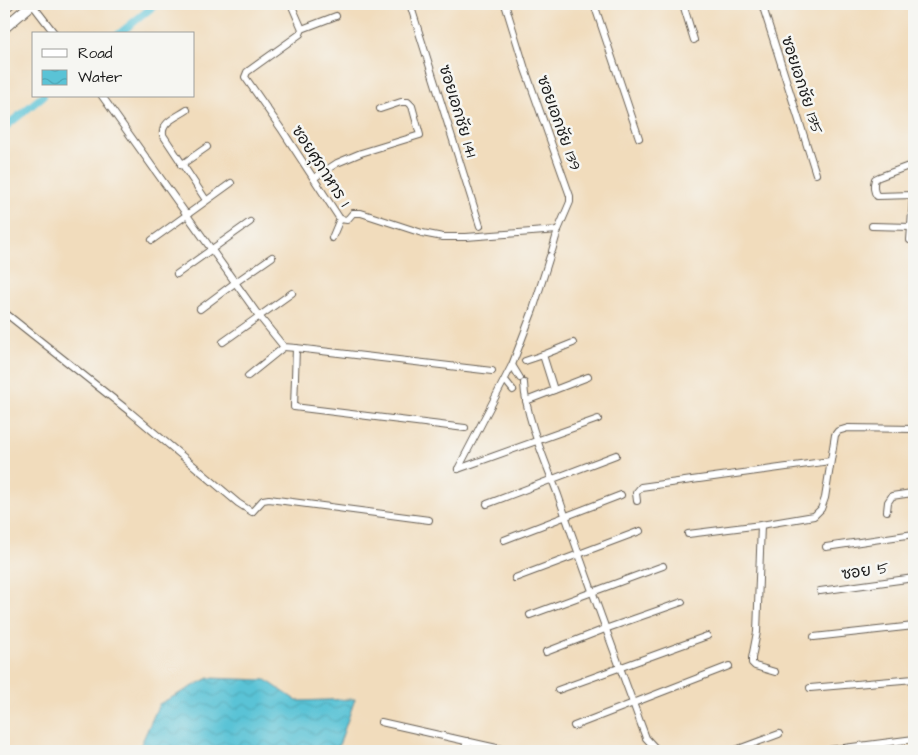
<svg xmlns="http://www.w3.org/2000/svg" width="918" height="755" viewBox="0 0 918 755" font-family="'Architects Daughter','Playpen Sans Thai',sans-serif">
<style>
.water{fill:url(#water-waves);stroke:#3b7079}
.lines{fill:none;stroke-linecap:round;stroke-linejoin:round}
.canal{stroke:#5ac3d6;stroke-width:8}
.minor-casing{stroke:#675f54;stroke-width:8}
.primary-casing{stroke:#675f54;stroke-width:12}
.minor{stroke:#fff;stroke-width:6}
.primary{stroke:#fff;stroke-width:10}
.labels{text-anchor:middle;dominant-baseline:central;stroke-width:5;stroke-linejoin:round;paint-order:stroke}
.street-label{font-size:16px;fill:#1c1c1c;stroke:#f6f6f2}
</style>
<defs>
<pattern id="water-waves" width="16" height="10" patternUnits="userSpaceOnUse" patternTransform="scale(1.25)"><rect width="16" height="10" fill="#5ac3d6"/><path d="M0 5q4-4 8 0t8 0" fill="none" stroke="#4ea7b7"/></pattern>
</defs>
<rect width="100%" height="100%" fill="#f6f6f2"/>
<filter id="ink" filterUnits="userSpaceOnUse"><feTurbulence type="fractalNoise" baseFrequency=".02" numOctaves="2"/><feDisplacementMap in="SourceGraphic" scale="10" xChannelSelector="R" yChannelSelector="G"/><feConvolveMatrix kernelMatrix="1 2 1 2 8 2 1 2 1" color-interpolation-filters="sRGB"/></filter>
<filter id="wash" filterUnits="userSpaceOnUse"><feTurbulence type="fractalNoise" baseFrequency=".0096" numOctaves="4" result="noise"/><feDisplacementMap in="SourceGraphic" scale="20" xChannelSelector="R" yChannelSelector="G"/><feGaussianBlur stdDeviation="1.12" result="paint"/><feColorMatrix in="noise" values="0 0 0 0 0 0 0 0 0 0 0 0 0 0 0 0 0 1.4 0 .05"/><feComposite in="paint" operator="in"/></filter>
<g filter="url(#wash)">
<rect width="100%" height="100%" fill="#f1dcbc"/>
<polygon class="water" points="209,678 266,680 297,701 355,699 337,751 138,751 159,704"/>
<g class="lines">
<g class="canal">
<polyline points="119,34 156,4"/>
<polyline points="4,128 43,96"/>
</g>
</g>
</g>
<g filter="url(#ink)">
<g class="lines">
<defs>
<g id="minor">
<polyline points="32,4 55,34"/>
<polyline points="291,4 302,29 300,34 247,72 245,77 282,130 340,219"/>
<polyline points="410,4 480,226"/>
<polyline points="505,4 525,69 570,196 570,202 558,230 552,251"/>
<polyline points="594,4 639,138"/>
<polyline points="683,4 694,40"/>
<polyline points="762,4 816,174"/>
<polyline points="302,29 336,16"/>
<polyline points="911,37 914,37"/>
<polyline points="102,96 259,316 284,347 296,348"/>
<path d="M187,110C177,117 161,122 163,135L206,200"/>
<path d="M914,164L879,177L875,179C873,186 873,191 877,196L914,195"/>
<polyline points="181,165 207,147"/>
<polyline points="314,178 337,163 361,153 420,135 412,106 408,102 401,102 380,109"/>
<polyline points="340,219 347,220 353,213 361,213 422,233 443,237 466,237 558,230"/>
<polyline points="872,226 911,227 913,195"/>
<polyline points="332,238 340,219"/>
<polyline points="152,240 231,183"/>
<polyline points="910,240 911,227"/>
<polyline points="177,274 250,222"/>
<polyline points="200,309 236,282 272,257"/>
<polyline points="4,312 130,412 238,503 252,512 263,500 269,499 429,520"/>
<polyline points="223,342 292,293"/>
<polyline points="525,361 543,355"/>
<polyline points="512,365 520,378"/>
<polyline points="248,376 284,347"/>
<polyline points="505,380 513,390"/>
<path d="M524,383C525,416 546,463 558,495C586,576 616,657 646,738L658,751"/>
<polyline points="554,390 543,355 573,343"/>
<polyline points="526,401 588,377"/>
<polyline points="465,428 294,407 296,348 492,371"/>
<polyline points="458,469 512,365 533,310 550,256"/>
<polyline points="458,469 598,419"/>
<polyline points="637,501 636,493 641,487 830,461"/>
<polyline points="487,504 616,455"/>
<polyline points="887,511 888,502 892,496 912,493 914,491"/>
<polyline points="761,525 757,632 752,658 752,663 755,666 775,672"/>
<polyline points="688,534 761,525 814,516 821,509 825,498 835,435 838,431 848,428 914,429"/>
<polyline points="504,540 621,495"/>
<polyline points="826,547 914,534"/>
<polyline points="515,578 640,531"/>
<polyline points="820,591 914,578"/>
<polyline points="530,615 663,566"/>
<polyline points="814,637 914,626"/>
<polyline points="546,652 605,629 682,602"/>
<polyline points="810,688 914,679"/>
<polyline points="558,690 707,636"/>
<polyline points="381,722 510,751"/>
<polyline points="574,726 729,666"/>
<polyline points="464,751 467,741"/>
<polyline points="733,751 779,734"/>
<polyline points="821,751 914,739"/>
</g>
<g id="primary">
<polyline points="4,8 9,4"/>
<polyline points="4,28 32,4"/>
</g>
</defs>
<use href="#minor" class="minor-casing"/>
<use href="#primary" class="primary-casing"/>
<use href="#minor" class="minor"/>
<use href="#primary" class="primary"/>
</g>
</g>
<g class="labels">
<g class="street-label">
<text transform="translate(802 85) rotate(72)">ซอยเอกชัย 135</text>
<text transform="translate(458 111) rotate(73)">ซอยเอกชัย 141</text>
<text transform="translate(559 123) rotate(70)">ซอยเอกชัย 139</text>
<text transform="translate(321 166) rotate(57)">ซอยศุภาหาร 1</text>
<text transform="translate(865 571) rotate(-8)">ซอย 5</text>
</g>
</g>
<rect width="918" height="755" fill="none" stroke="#f6f6f2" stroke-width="20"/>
<rect x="32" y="32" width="162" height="65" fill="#f6f6f2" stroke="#9f9f9c"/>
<rect x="42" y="49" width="25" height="8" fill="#ffffff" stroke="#9f9f9c"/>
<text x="78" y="58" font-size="15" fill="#1c1c1c">Road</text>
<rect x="42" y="70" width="25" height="15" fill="url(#water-waves)" stroke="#9f9f9c"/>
<text x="78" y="82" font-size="15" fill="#1c1c1c">Water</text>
</svg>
